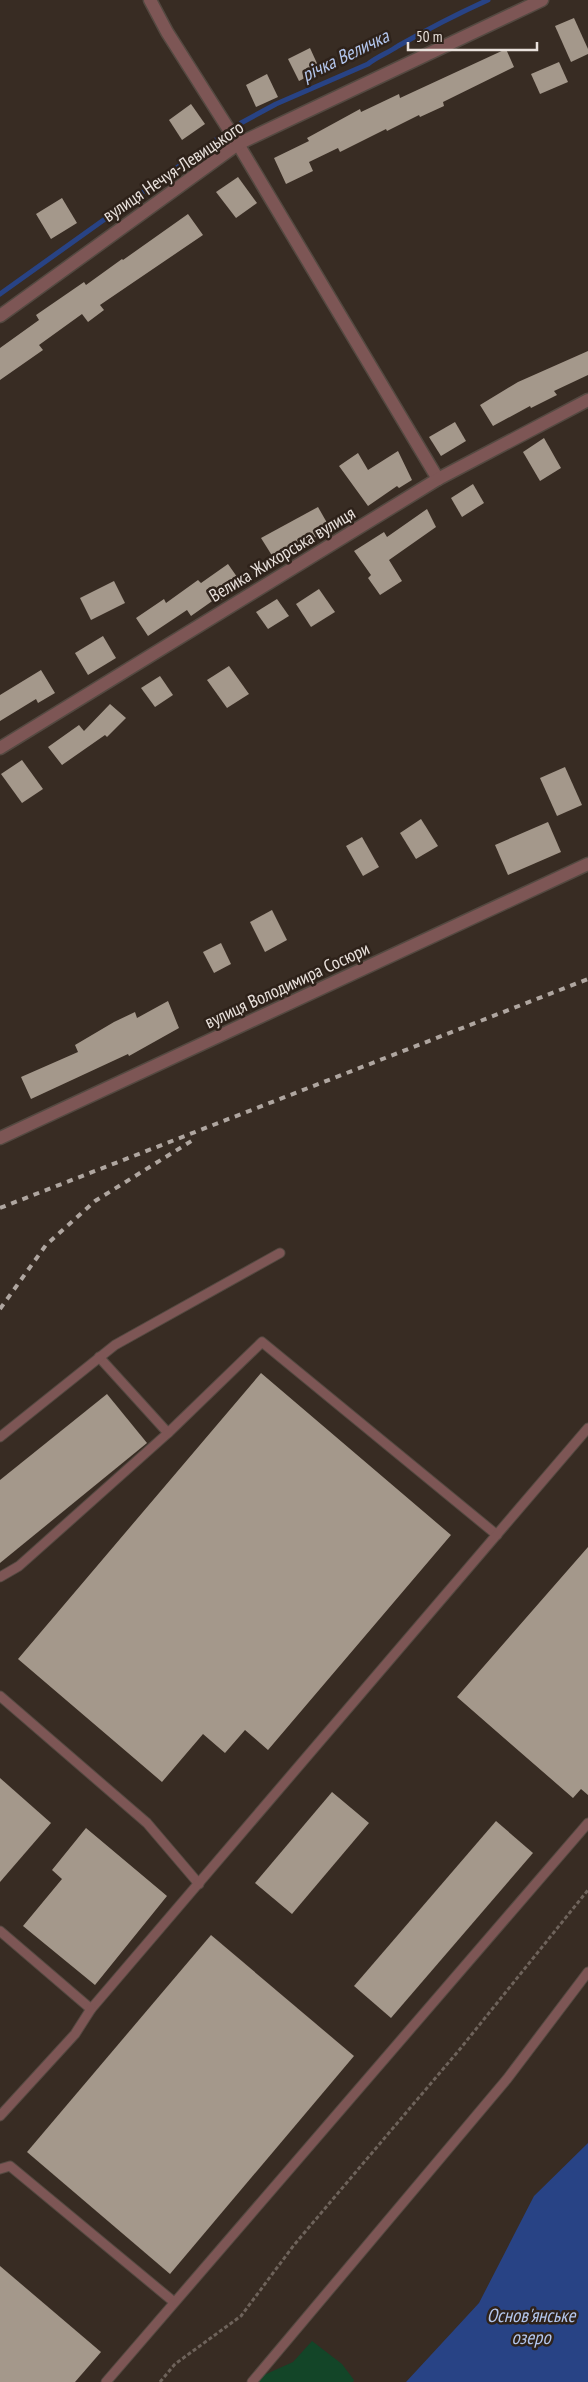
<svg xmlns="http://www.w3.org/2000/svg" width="588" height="2382" viewBox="0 0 588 2382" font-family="'PT Sans Narrow',sans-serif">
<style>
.green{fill:#134528}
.water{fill:#284385}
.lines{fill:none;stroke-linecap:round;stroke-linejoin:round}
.stream{stroke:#284385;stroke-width:5}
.building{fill:#a4988b}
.service-casing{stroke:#544941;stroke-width:11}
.minor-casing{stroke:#544941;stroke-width:15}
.path{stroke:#6e635b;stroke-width:3;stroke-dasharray:4 2.5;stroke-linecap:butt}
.service{stroke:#7d5655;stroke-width:9}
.minor{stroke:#7d5655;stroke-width:12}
.rail{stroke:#afa6a0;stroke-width:4;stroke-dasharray:6 6;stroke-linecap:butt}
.labels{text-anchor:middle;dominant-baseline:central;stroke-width:5;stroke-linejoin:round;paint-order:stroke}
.street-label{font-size:18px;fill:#e9e1dc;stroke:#2e221a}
.water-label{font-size:19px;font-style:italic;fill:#b4c7ee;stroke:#2e221a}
</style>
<rect width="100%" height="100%" fill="#382c23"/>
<polygon class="green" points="312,2341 342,2364 354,2380 353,2382 253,2382 255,2379 293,2362"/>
<polygon class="water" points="588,2143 588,2382 406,2382 479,2303 534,2196"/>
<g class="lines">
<g class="stream">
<path d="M241,123L276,104L368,64C378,56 388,53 398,46C428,29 457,14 488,0"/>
<polyline points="0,294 217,139"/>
</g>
</g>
<g class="building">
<polygon points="574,18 588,49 588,54 571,62 555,26"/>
<polygon points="310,48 320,70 299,81 288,59"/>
<polygon points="506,49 514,67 443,102 444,106 420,117 419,115 387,131 386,129 340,152 338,148 309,162 313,171 286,184 274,158 309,141 307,138 360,109 361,112 399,94 400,98"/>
<polygon points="559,62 568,82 540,94 531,74"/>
<polygon points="267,74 278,97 256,107 246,85"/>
<polygon points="191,104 205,124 182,140 169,120"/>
<polygon points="238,177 257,203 236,218 216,192"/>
<polygon points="62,198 77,223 51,239 36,214"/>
<polygon points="188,214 203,235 100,305 104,310 88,322 82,314 39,345 43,350 0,380 0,348 39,320 36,315 84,282 86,285 122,259 123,260"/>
<polygon points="588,351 588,375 554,391 557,395 531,408 530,406 493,426 480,405 518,382"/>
<polygon points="455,422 466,441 441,456 429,437"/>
<polygon points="544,438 561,468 540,481 523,452"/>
<polygon points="398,451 412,480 399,488 397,486 368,506 339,466 358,453 368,470"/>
<polygon points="473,484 484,503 462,517 451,498"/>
<polygon points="318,507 330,528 276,562 261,538"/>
<polygon points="427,509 436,527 389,560 402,581 380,595 368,578 371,575 354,551 384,532 387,537"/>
<polygon points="228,564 242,584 221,600 218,597 191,616 187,610 148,636 136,618 164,599 166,603 198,580 201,583"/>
<polygon points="114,581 125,603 91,620 80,598"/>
<polygon points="319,589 335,612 311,627 296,604"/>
<polygon points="277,599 289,616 268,629 256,612"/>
<polygon points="103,636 116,658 88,675 75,653"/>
<polygon points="229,666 249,694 227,708 207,680"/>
<polygon points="41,670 55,693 38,703 36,699 0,721 0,695"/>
<polygon points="160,676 173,695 155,707 141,688"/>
<polygon points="110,704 126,718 107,737 105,735 62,765 48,747 79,725 84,731"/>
<polygon points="22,760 43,789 22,803 1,774"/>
<polygon points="565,767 582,805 557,816 540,778"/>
<polygon points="421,819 438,846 416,859 400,833"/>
<polygon points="548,822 561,852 508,875 495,845"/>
<polygon points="362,837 379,867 363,876 346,846"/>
<polygon points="272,910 287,940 265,952 250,922"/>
<polygon points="221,943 231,964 214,973 203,952"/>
<polygon points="168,1001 179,1028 129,1056 128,1054 31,1099 21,1077 78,1052 75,1045 114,1022 135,1012 137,1018"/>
<polygon points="261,1373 451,1535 268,1750 245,1730 225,1753 203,1734 162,1782 18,1659"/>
<polygon points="107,1394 147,1443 0,1563 0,1480"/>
<polygon points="588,1547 588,1795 581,1789 573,1798 457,1697"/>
<polygon points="0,1778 51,1823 0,1882"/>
<polygon points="332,1792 369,1823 292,1914 255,1883"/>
<polygon points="496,1821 533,1853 391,2018 354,1986"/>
<polygon points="86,1828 167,1896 95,1985 23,1926 62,1879 52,1870"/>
<polygon points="211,1935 354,2056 170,2274 27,2152"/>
<polygon points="0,2266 101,2352 75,2382 0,2382"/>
</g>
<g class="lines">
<defs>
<g id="service">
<polyline points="99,1357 168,1433 262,1342 497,1535"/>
<polyline points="0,1437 115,1345 280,1253"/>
<polyline points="0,1577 19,1566 168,1433"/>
<polyline points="0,1696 147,1823 199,1884"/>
<polyline points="0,1931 91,2009 588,1428"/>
<polyline points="0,2116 75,2034 91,2009"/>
<polyline points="0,2169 10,2166 174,2302"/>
<polyline points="106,2382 588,1823"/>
<polyline points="252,2382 507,2079 588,1972"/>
</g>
<g id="minor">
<polyline points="150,0 167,32 238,144 438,479"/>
<polyline points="0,316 238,144 542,0"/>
<polyline points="0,748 438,479 588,400"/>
<polyline points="0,1138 588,864"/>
</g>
</defs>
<use href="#service" class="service-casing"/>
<use href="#minor" class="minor-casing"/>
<polyline class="path" points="160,2382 175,2364 241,2316 294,2245 460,2049 588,1890"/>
<use href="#service" class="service"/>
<use href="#minor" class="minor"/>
<g class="rail">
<polyline points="0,1208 588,979"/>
<polyline points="0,1309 46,1245 95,1201 193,1140"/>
</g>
</g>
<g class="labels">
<g class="street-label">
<text transform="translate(173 171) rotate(-34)">вулиця Нечуя-Левицького</text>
<text transform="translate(282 554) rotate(-31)">Велика Жихорська вулиця</text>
<text transform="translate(287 985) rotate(-25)">вулиця Володимира Сосюри</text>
</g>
<g class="water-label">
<text transform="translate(345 55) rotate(-26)">річка Величка</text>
<text x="531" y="2315">Основ'янське<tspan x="531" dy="22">озеро</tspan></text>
</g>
</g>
<path d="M408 42v8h129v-8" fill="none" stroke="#e9e1dc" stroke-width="2.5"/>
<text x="416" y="42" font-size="15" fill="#e9e1dc" stroke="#2e221a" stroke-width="4" paint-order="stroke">50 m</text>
</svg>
